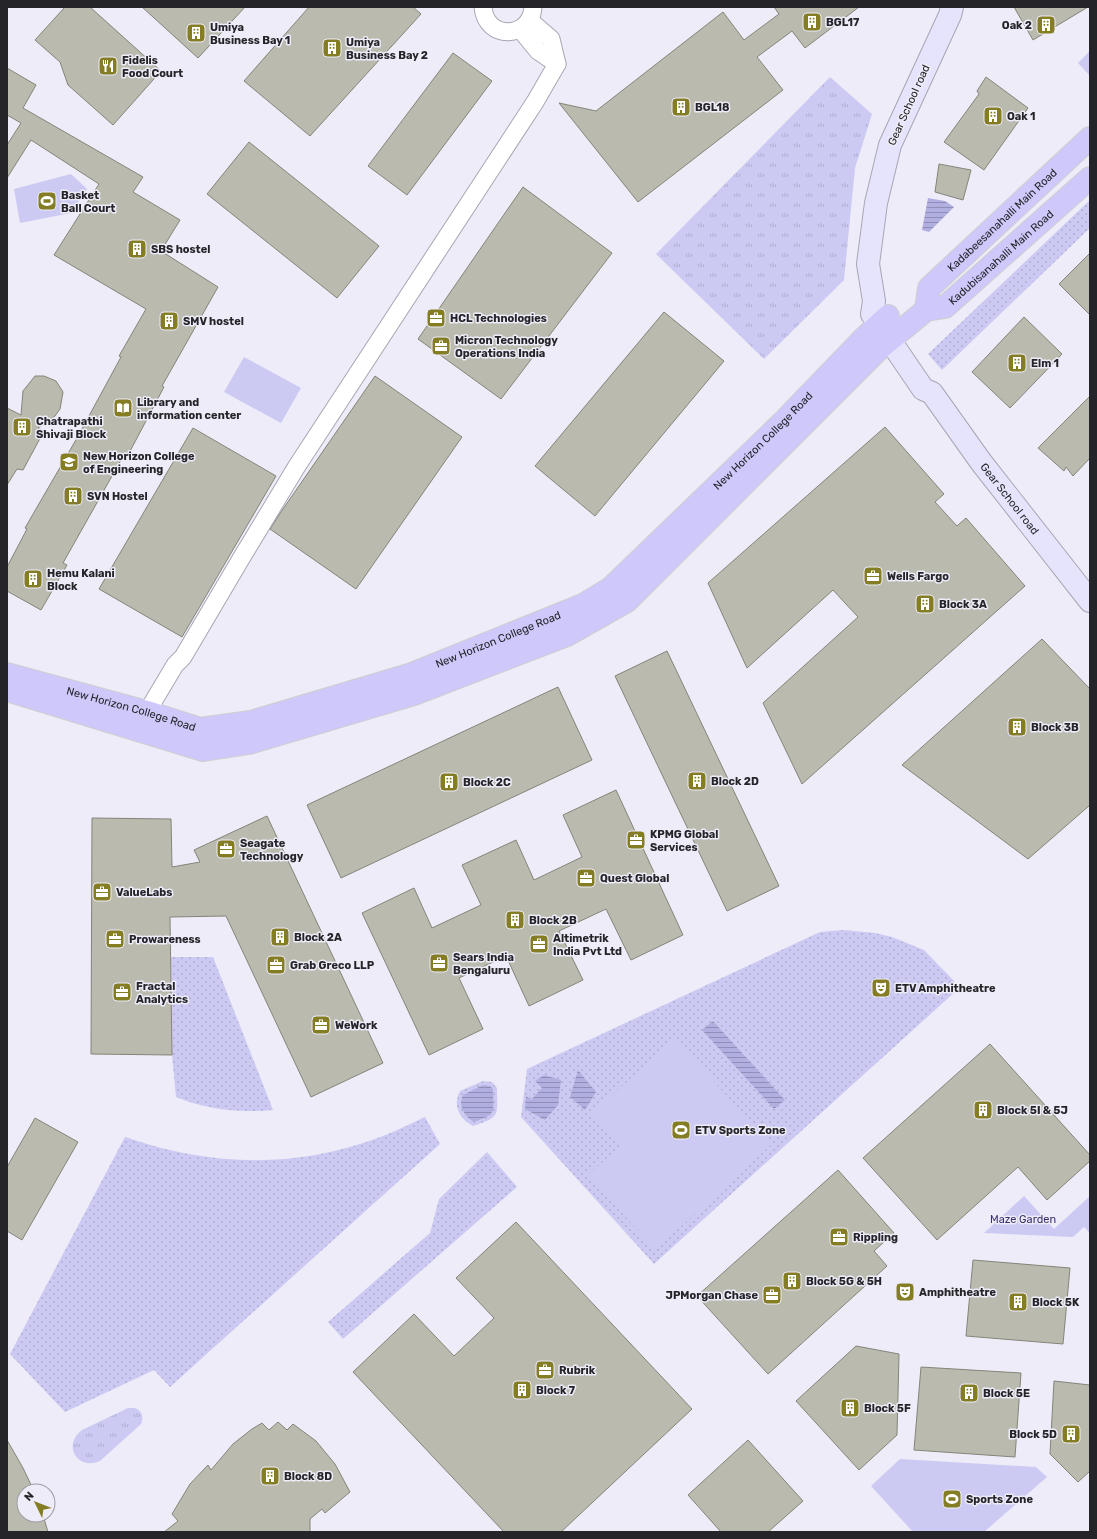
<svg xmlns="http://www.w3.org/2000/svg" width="1097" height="1539" viewBox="0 0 1097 1539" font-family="Rubik,sans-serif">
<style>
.grass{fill:url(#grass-tufts)}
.park{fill:url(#park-dots)}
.garden{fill:#cccaf2}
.water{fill:url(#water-rules)}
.building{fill:#bbbaae;stroke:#858479}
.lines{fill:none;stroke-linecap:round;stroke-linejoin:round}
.street-casing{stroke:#a7a6b2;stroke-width:19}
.secondary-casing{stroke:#a7a6b2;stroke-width:24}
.primary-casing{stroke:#cfcfd0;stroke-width:24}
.street{stroke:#fff;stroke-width:17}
.secondary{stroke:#e6e4fd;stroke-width:22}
.primary{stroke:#cec8fb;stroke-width:22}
.labels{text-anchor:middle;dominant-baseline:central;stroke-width:3;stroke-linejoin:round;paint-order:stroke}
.poi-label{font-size:11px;font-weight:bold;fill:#252529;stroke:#edecf8;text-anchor:start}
.street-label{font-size:11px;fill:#252529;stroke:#edecf8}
.park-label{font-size:11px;fill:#3c326f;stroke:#edecf8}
</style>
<defs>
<pattern id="grass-tufts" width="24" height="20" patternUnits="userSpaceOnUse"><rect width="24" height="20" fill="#cccaf2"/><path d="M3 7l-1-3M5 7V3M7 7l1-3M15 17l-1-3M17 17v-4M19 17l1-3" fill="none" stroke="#afadd0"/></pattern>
<pattern id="park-dots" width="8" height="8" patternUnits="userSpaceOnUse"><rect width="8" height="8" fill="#cccaf2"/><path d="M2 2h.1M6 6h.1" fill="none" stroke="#afadd0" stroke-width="1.8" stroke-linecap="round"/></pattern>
<pattern id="water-rules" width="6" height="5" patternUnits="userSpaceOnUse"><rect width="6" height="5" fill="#b1aee0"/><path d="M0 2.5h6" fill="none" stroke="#908db6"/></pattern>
</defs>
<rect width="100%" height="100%" fill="#edecf8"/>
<g class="grass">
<polygon points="830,77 872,114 855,168 844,280 764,359 656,254"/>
<path d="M128,1408H135C142,1411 144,1417 141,1424L100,1461C77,1471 62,1445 82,1430Z"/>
</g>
<g class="park">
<polygon points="1090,200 1090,228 942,370 928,354"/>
<polygon points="843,930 875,933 892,937 924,950 954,981 955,988 955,992 654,1264 521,1117 527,1069 820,932"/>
<path d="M171,957H213L273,1110C239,1113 208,1110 176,1097L172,1055Z"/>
<path d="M483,1081L492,1082L497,1088C497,1116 501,1117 473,1126C460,1119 452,1106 460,1091Z"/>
<path d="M425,1117L440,1144L170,1387L154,1370L65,1412L10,1354L125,1137C208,1166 292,1169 375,1139C392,1133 408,1125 425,1117Z"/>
<polygon points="487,1152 517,1187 343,1339 328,1322 430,1233 439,1199"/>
</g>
<g class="garden">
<polygon points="1090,51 1090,76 1078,63"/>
<polygon points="71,174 87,189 71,213 20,223 14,189"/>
<polygon points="244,357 301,388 281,423 224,392"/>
<polygon points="675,1038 771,1145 655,1250 588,1175 620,1146 591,1114"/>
<polygon points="1024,1196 1054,1229 1090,1196 1090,1233 1084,1227 1073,1237 984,1233"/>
<polygon points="900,1459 1036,1467 1047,1477 984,1532 913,1532 871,1486"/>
</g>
<g class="water">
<polygon points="928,198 945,201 954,207 929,232 922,230"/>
<polygon points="713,1021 785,1100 774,1109 702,1030"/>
<polygon points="578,1070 596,1092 585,1110 570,1097"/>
<polygon points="544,1075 561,1080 558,1105 545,1120 525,1109 526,1096 531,1100 542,1088 535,1081"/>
<path d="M483,1085L490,1086L493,1089C493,1113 498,1113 474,1122C464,1116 458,1105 463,1095Z"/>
</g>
<g class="building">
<polygon points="65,7 90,7 161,71 113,125 68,85 60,62 35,40"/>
<polygon points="142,7 245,7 198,58"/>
<polygon points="309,7 413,7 421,14 310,136 244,81"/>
<polygon points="774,7 859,7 805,48 792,31 757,57 783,90 638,202 559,103 596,111 723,12 744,40 779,14"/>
<polygon points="1014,7 1088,7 1033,40"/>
<polygon points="453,53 492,81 407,195 368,166"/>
<polygon points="7,68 36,85 23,108 143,177 133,192 180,220 161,251 218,287 162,386 164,387 128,455 125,453 63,563 67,565 41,610 7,591 7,567 27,529 25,528 77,438 121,357 119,356 146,309 54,255 99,184 31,140 7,178 7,145 21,123 7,115"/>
<polygon points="986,77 1028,108 984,170 944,142 979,94 977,91"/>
<polygon points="249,142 379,246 337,298 207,194"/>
<polygon points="939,164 971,170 963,200 935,192"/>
<polygon points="523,187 612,253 501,399 418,339"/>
<polygon points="1090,253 1090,315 1059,284"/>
<polygon points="664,312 724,361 595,516 535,466"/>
<polygon points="1024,317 1062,354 1010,408 972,372"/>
<polygon points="35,376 44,376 56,381 63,392 60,409 55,416 38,428 44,431 23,470 17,469 7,485 7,408 21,415 23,391"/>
<polygon points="375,376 462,437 356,589 270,529 283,509"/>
<polygon points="1090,396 1090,458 1073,476 1066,467 1064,471 1038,448"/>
<polygon points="885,427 944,494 935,502 957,526 966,518 1025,586 802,784 763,703 858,617 833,590 747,668 708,583"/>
<polygon points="193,428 276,476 182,637 99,589"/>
<polygon points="1042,639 1090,689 1090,805 1028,859 902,765"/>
<polygon points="667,651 779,886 727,911 615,676"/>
<polygon points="558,687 592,760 341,878 307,805"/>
<polygon points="616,790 683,935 631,960 606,909 559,931 583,980 529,1006 506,956 459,978 483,1029 429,1055 362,913 414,888 432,928 481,905 462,865 516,840 534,880 582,857 563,815"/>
<polygon points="267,816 383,1063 311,1097 226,916 170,917 172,1055 91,1054 92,818 171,819 172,867 200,862 194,850"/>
<polygon points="990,1044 1090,1155 1090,1161 1047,1200 1018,1167 937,1240 863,1158"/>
<polygon points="35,1118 78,1142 22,1240 7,1231 7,1167"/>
<polygon points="838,1170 894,1233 874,1251 887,1266 768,1374 697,1296"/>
<polygon points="516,1222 692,1409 561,1532 504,1532 353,1372 414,1314 454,1356 494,1318 456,1278"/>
<polygon points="973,1260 1070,1268 1063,1344 966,1336"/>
<polygon points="856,1346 899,1354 897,1435 859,1470 796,1401"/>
<polygon points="921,1367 1021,1373 1015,1457 914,1450"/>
<polygon points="1054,1381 1090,1385 1090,1471 1078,1482 1050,1454"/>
<polygon points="278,1422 287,1430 293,1424 316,1441 335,1464 350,1492 325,1513 322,1509 310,1519 310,1532 164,1532 178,1521 172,1514 190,1484 208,1465 211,1470 233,1444 252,1429 262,1423 269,1430"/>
<polygon points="7,1440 23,1468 34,1491 24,1491 24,1515 43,1515 48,1532 7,1532"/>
<polygon points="748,1440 803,1501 768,1532 721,1532 688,1495"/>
</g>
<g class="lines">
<defs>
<g id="street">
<path d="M483,7C486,41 531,39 533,7"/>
<polyline points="520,29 538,51 557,64"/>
<polyline points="147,712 175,665 183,657 242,557 297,466 535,102 557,64 551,39 529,20"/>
</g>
<g id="secondary">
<path id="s1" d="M952,7L950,15L890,145L876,203L868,264L874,301L872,314L923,389L932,393L981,462L1090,601"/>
</g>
<g id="primary">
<path id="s2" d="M926,310L929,288L1090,138"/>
<path id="s3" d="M7,674L147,712L200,729L251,722L412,674L583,605L611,588L782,423L864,338L888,316"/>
<path id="s4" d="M7,690L203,750L249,743L414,694L567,635L627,601L880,348L926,310L945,307L1090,178"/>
</g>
</defs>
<use href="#street" class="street-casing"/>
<use href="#secondary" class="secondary-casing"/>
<use href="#primary" class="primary-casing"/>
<use href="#street" class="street"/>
<use href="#secondary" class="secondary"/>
<use href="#primary" class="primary"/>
</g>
<defs>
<symbol id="building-square" viewBox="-11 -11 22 22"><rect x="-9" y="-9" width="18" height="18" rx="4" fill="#847d23" stroke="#edecf8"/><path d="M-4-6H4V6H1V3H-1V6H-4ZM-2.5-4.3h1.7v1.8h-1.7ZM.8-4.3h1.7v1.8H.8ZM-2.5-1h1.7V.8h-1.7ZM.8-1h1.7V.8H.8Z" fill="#fff"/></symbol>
<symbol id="restaurant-square" viewBox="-11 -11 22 22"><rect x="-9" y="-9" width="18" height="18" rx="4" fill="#847d23" stroke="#edecf8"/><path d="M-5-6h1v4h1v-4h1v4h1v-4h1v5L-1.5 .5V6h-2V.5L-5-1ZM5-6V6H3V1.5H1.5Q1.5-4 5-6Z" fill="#fff"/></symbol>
<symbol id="stadium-square" viewBox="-11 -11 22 22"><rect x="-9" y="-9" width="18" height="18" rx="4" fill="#847d23" stroke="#edecf8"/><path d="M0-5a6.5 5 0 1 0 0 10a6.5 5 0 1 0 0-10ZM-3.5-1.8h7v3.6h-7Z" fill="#fff"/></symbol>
<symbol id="office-square" viewBox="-11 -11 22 22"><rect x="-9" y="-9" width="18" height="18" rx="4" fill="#847d23" stroke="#edecf8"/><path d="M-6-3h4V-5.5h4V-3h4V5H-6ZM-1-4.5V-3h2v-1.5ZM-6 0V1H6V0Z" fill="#fff"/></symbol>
<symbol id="library-square" viewBox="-11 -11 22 22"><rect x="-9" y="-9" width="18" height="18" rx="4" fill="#847d23" stroke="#edecf8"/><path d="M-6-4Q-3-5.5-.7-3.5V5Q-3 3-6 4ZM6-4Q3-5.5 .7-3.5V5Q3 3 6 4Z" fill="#fff"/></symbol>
<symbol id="university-square" viewBox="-11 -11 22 22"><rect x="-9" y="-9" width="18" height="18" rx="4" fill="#847d23" stroke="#edecf8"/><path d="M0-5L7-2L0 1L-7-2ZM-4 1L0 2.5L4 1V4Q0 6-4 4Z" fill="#fff"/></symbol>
<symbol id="theatre-square" viewBox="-11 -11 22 22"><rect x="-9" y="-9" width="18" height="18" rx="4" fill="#847d23" stroke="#edecf8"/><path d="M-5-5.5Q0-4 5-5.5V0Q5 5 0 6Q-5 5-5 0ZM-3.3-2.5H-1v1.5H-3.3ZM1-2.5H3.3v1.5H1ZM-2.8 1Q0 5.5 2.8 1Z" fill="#fff"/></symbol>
</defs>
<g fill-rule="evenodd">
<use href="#building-square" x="801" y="11" width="22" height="22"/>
<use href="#building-square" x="1035" y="14" width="22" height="22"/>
<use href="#building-square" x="185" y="22" width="22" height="22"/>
<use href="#building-square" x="321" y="37" width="22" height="22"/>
<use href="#restaurant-square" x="97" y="55" width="22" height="22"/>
<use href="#building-square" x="670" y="96" width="22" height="22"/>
<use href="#building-square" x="982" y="105" width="22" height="22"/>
<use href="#stadium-square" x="36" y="190" width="22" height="22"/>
<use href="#building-square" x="126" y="238" width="22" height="22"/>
<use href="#office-square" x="425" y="307" width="22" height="22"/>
<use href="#building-square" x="158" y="310" width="22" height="22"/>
<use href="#office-square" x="430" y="335" width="22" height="22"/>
<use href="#building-square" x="1006" y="352" width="22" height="22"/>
<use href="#library-square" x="112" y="397" width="22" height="22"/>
<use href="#building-square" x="11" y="416" width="22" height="22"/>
<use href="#university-square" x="58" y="451" width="22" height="22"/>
<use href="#building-square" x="62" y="485" width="22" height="22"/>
<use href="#office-square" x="862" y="565" width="22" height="22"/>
<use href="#building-square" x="22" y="568" width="22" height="22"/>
<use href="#building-square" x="914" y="593" width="22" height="22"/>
<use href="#building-square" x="1006" y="716" width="22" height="22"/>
<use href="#building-square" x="686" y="770" width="22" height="22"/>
<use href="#building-square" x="438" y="771" width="22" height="22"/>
<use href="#office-square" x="625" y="829" width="22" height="22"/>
<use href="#office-square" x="215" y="838" width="22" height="22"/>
<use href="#office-square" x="575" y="867" width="22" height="22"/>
<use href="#office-square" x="91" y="881" width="22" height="22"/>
<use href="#building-square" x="504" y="909" width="22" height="22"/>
<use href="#building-square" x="269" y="926" width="22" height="22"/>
<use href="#office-square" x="104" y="928" width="22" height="22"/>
<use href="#office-square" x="528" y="933" width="22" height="22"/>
<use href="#office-square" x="428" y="952" width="22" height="22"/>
<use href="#office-square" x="265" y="954" width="22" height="22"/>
<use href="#theatre-square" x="870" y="977" width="22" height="22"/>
<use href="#office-square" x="111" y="981" width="22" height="22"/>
<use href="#office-square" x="310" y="1014" width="22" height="22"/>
<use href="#building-square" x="972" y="1099" width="22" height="22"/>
<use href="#stadium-square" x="670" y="1119" width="22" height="22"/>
<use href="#office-square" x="828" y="1226" width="22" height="22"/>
<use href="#building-square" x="781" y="1270" width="22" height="22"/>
<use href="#theatre-square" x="894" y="1281" width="22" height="22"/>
<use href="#office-square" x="761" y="1284" width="22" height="22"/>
<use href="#building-square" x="1007" y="1291" width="22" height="22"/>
<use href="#office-square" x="534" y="1359" width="22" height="22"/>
<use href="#building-square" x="511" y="1379" width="22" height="22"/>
<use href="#building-square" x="958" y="1382" width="22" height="22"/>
<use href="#building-square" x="839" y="1397" width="22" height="22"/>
<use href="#building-square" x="1060" y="1423" width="22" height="22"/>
<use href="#building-square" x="259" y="1465" width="22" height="22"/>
<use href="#stadium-square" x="941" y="1488" width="22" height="22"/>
</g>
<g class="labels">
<g class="poi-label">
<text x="826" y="22">BGL17</text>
<text x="1032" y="25" text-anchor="end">Oak 2</text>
<text x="210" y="27">Umiya<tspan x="210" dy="13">Business Bay 1</tspan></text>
<text x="346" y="42">Umiya<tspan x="346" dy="13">Business Bay 2</tspan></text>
<text x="122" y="60">Fidelis<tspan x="122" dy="13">Food Court</tspan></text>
<text x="695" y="107">BGL18</text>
<text x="1007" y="116">Oak 1</text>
<text x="61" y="195">Basket<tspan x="61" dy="13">Ball Court</tspan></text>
<text x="151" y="249">SBS hostel</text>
<text x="450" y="318">HCL Technologies</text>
<text x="183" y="321">SMV hostel</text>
<text x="455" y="340">Micron Technology<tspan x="455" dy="13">Operations India</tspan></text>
<text x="1031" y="363">Elm 1</text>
<text x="137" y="402">Library and<tspan x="137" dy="13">information center</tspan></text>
<text x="36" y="421">Chatrapathi<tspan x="36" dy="13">Shivaji Block</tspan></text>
<text x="83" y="456">New Horizon College<tspan x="83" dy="13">of Engineering</tspan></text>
<text x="87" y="496">SVN Hostel</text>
<text x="47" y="573">Hemu Kalani<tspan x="47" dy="13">Block</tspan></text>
<text x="887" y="576">Wells Fargo</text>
<text x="939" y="604">Block 3A</text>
<text x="1031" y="727">Block 3B</text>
<text x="711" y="781">Block 2D</text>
<text x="463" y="782">Block 2C</text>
<text x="650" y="834">KPMG Global<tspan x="650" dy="13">Services</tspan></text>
<text x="240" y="843">Seagate<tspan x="240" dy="13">Technology</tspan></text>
<text x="600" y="878">Quest Global</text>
<text x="116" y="892">ValueLabs</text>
<text x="529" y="920">Block 2B</text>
<text x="294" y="937">Block 2A</text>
<text x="553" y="938">Altimetrik<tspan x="553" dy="13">India Pvt Ltd</tspan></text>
<text x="129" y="939">Prowareness</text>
<text x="453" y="957">Sears India<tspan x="453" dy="13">Bengaluru</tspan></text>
<text x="290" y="965">Grab Greco LLP</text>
<text x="136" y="986">Fractal<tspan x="136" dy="13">Analytics</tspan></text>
<text x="895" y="988">ETV Amphitheatre</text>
<text x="335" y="1025">WeWork</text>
<text x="997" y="1110">Block 5I &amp; 5J</text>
<text x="695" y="1130">ETV Sports Zone</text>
<text x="853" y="1237">Rippling</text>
<text x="806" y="1281">Block 5G &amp; 5H</text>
<text x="919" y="1292">Amphitheatre</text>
<text x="758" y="1295" text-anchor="end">JPMorgan Chase</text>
<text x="1032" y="1302">Block 5K</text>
<text x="559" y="1370">Rubrik</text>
<text x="536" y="1390">Block 7</text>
<text x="983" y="1393">Block 5E</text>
<text x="864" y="1408">Block 5F</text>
<text x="1057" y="1434" text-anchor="end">Block 5D</text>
<text x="284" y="1476">Block 8D</text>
<text x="966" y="1499">Sports Zone</text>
</g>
<g class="street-label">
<text transform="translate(909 105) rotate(-66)">Gear School road</text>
<text stroke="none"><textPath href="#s2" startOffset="122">Kadabeesanahalli Main Road</textPath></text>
<text stroke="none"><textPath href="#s4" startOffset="1168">Kadubisanahalli Main Road</textPath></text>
<text stroke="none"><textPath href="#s3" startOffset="849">New Horizon College Road</textPath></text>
<text stroke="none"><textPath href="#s1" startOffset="555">Gear School road</textPath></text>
<text stroke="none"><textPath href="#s3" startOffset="513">New Horizon College Road</textPath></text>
<text stroke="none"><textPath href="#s3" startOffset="129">New Horizon College Road</textPath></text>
</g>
<g class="park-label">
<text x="1023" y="1219">Maze Garden</text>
</g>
</g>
<rect width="1097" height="1539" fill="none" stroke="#252529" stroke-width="16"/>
<g transform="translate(36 1503) rotate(313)"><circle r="19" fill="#edecf8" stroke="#9d9ca5"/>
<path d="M0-3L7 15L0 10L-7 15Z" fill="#847d23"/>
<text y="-6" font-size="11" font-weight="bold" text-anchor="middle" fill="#252529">N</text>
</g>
</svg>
